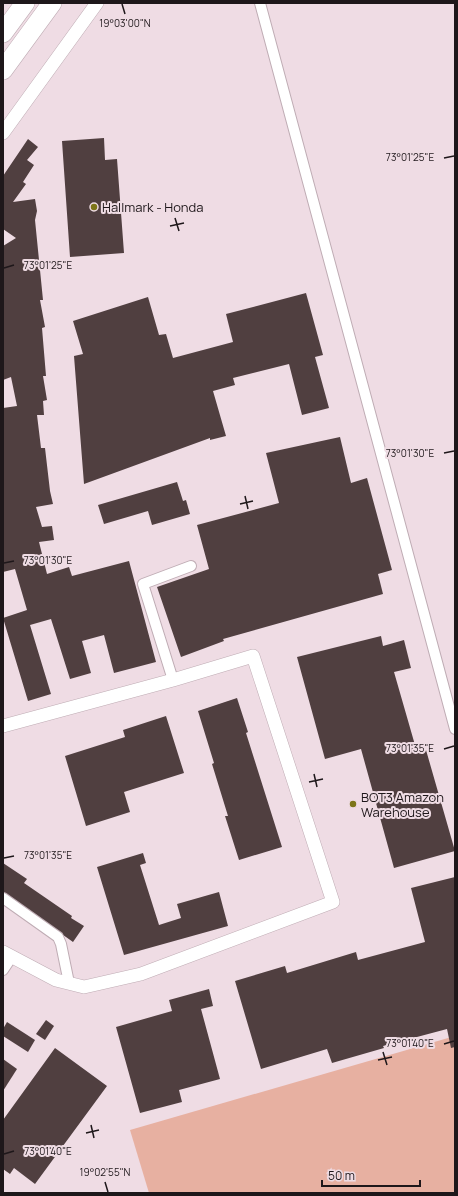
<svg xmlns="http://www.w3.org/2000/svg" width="458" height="1196" viewBox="0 0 458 1196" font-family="Manrope,sans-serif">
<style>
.green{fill:#e7b0a1}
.building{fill:#503f40}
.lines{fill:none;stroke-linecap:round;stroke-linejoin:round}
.minor-casing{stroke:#bfacb4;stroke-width:12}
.tertiary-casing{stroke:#bfacb4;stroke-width:14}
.motorway-casing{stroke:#bfacb4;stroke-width:20}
.minor{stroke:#fff;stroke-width:10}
.tertiary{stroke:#fff;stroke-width:13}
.motorway{stroke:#fff;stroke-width:19}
.ticks{fill:none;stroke:#1e171a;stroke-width:1.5}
.poi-dot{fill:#7c7518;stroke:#efdce4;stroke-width:1.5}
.labels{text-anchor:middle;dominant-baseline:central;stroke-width:4;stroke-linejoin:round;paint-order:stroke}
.poi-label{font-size:13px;fill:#1e171a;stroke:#efdce4;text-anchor:start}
.ticks-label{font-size:10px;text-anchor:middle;fill:#1e171a;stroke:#efdce4;stroke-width:4;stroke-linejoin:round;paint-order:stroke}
</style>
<rect width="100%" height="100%" fill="#efdce4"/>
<polygon class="green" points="455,1036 455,1193 149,1193 130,1130"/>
<g class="building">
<polygon points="104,138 105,160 117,159 124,253 70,257 62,141"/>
<polygon points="28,139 38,147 27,160 34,165 23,182 26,184 13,202 35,199 37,211 35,220 43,300 40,300 45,327 42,328 46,376 43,376 47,400 43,401 44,415 37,415 41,448 45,448 50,491 53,504 36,507 42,527 52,526 54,540 39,542 47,574 69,567 72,576 129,561 156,662 114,673 104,635 82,641 91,673 70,679 51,619 30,625 51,694 28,701 3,618 27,610 15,569 3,572 3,408 17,406 11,377 3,380 3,246 16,238 3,229 3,176"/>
<polygon points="306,293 323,355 315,357 329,408 302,415 289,364 233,378 235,385 213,391 226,436 210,440 210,438 84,484 74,356 83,354 73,321 148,297 159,335 166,334 173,358 233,342 226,314"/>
<polygon points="340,437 351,483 367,478 392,570 378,574 383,594 223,639 224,641 181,657 157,587 209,569 197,525 279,503 266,453"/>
<polygon points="177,482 183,501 186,500 190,514 152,525 148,511 104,524 98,505"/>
<polygon points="381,636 383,646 404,640 411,668 394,672 417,752 426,750 455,851 394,868 361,749 325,759 297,657"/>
<polygon points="237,698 248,732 246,733 282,847 239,860 225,816 228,816 212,764 214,763 198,711"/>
<polygon points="166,716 184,773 124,792 130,812 86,826 65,756 125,737 123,730"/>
<polygon points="143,853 146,863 140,865 159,925 181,918 177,904 219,892 228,926 124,955 97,867"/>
<polygon points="3,863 27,879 24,883 72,916 71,918 84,926 73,942 3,892"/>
<polygon points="455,877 455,1047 451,1048 447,1029 383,1046 384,1048 332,1063 327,1049 261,1069 235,981 285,966 287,973 356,952 358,960 425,942 411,888"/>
<polygon points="209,989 213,1006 201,1009 220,1079 179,1090 182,1102 140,1113 116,1027 172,1011 169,1000"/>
<polygon points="46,1020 54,1026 45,1040 36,1034"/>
<polygon points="7,1022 35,1040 28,1052 3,1036 3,1029"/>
<polygon points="55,1048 107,1086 35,1184 14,1168 10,1174 3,1169 3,1120"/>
<polygon points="3,1059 17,1069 3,1091"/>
</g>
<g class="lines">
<defs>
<g id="minor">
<polyline points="260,3 455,729"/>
<polyline points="173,680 143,584 191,566"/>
<polyline points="3,898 58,937 61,944 69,983"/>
<polyline points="3,970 11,958"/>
</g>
<g id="tertiary">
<polyline points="3,133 97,3"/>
<polyline points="3,726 173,680 253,656 333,902 141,974 84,987 56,980 3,952"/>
</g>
<g id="motorway">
<polyline points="3,33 25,3"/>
<polyline points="3,70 52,3"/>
</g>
</defs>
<use href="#minor" class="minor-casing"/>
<use href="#tertiary" class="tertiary-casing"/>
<use href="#motorway" class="motorway-casing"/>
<use href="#minor" class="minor"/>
<use href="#tertiary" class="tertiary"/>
<use href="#motorway" class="motorway"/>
</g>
<path class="ticks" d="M122,4L125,14M444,158L454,156M175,218L179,231M170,226L184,223M4,268L14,265M444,453L454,451M245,496L248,509M240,504L253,501M4,563L14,561M444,749L454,746M314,774L317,787M309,782L323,779M4,858L14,856M444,1044L454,1041M383,1052L387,1065M378,1060L392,1057M91,1125L94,1138M86,1133L99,1130M4,1154L14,1151M105,1182L108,1192"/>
<g class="poi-dot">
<circle cx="94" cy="207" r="4"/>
<circle cx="353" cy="804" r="4"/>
</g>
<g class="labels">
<g class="poi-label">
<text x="102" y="207">Hallmark - Honda</text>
<text x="361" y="797">BOT3 Amazon<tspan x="361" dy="15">Warehouse</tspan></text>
</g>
</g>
<g class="ticks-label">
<text x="125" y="27">19°03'00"N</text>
<text x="410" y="161">73°01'25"E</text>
<text x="48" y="269">73°01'25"E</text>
<text x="410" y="457">73°01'30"E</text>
<text x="48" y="564">73°01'30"E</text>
<text x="410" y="752">73°01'35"E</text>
<text x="48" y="859">73°01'35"E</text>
<text x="410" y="1047">73°01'40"E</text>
<text x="48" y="1155">73°01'40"E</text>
<text x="105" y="1176">19°02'55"N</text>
</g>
<rect width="458" height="1196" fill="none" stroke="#1e171a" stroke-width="8"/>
<path d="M322 1180v6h98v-6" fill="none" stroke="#1e171a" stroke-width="2"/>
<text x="328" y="1180" font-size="12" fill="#1e171a" stroke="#efdce4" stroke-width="3" paint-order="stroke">50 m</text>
</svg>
